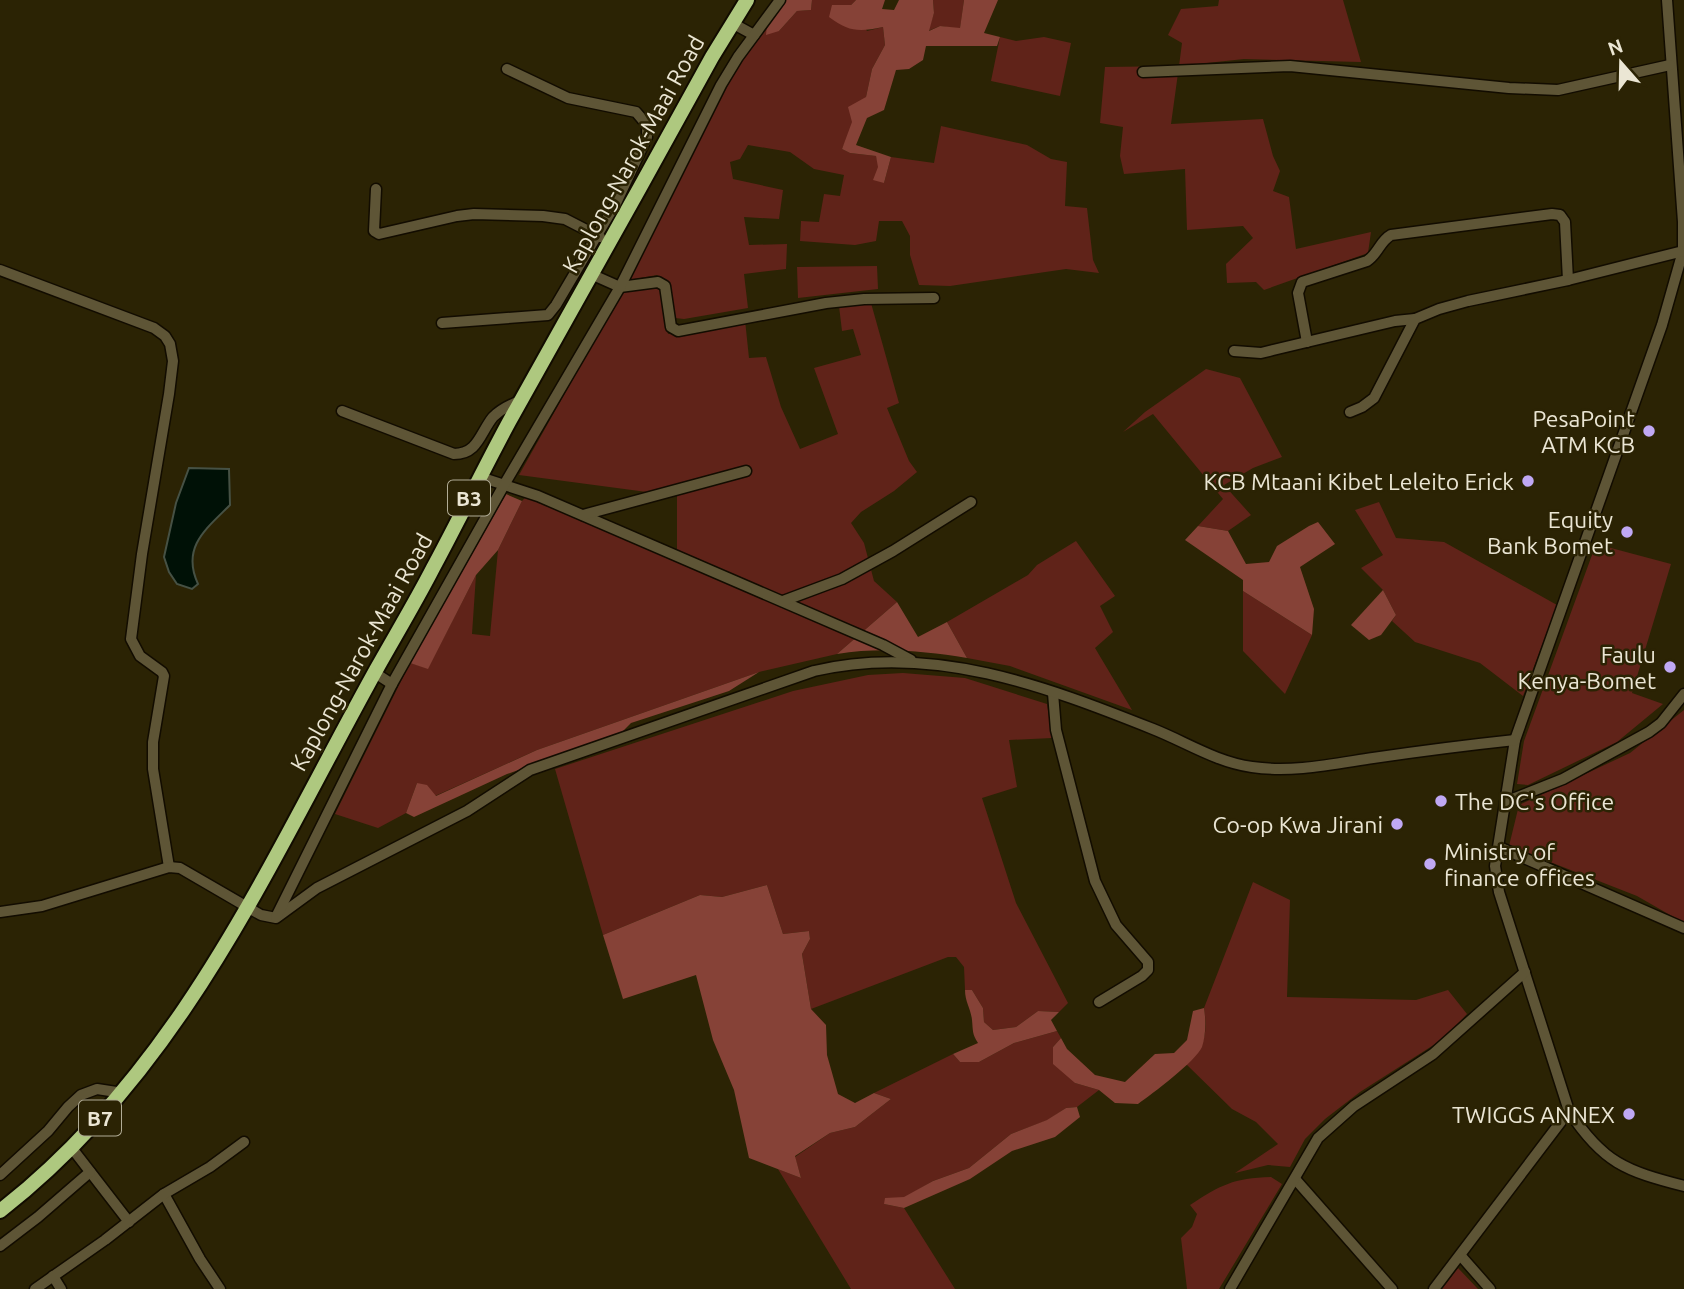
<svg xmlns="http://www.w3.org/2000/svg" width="1684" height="1289" viewBox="0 0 1684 1289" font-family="Ubuntu,sans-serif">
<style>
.green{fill:#602319}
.forest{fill:#864237}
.water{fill:#001106;stroke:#465144;stroke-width:2}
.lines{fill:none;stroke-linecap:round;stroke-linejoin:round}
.minor-casing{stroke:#120c00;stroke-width:13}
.highway-casing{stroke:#120c00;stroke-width:18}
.minor{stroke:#5e5536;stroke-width:10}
.highway{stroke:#aec87f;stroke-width:14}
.poi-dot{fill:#c0a8f4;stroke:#2b2304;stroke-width:2.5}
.labels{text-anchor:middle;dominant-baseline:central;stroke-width:5;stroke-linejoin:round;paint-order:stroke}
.shield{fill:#2b2304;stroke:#b1ac96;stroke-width:2}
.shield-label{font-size:21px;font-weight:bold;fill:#ebe6d4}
.street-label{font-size:23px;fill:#ebe6d4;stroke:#2b2304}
.poi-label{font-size:23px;fill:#ebe6d4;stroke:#2b2304;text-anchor:end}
</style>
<rect width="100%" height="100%" fill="#2b2304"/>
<g class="green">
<polygon points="812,0 856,0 851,5 867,31 883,27 885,45 872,69 866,97 842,149 850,153 876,156 884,183 891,157 934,163 941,126 1027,145 1051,159 1067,162 1065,206 1087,208 1093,260 1099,273 1066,269 950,286 919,285 910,255 910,236 902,221 879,221 876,241 855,245 800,241 801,221 819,222 824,194 840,196 844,175 814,169 790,152 748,145 740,159 730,162 733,179 783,190 779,219 744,217 749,245 787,244 786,269 744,274 748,308 684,319 675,318 665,281 657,275 629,280 740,61 767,24 779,31 797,11 811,10"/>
<polygon points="933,0 964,0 960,29 940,26 928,31 934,13"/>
<polygon points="1219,0 1343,0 1361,62 1244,59 1179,66 1171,124 1263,119 1273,156 1280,171 1273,191 1289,197 1296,249 1371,232 1368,253 1264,290 1256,282 1227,283 1226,264 1253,238 1243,226 1187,230 1185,169 1124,174 1120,156 1123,127 1100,123 1105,67 1179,66 1182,43 1168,35 1181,9 1218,6"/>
<polygon points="1000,37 1016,41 1044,37 1071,43 1060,96 991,81"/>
<polygon points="877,266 878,289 798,298 797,267"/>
<polygon points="656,285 660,289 668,334 745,320 749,358 766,357 781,407 800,449 838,434 814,368 861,355 853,329 842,331 839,306 871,303 899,403 887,408 909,461 917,472 894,491 861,512 851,523 864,543 874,581 897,602 837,654 759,672 537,750 435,796 417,783 406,813 378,828 335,814 410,663 428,668 476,575 472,634 490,636 498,550 522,501 532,490 677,550 677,496 519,475 623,290"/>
<polygon points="1206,369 1240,378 1282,457 1253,468 1224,485 1251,515 1228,531 1198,526 1223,499 1153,414 1123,432 1145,412"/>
<polygon points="1379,502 1396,538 1444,542 1557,605 1523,696 1480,663 1415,642 1392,621 1396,615 1383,590 1361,568 1383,555 1355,510"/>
<polygon points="1076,541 1115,596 1100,606 1113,632 1095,648 1132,710 1010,666 967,658 947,622 1028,575 1037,565"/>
<polygon points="1596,544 1671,564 1632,693 1663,704 1617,742 1528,785 1517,784 1524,741"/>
<polygon points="1243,591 1312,635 1285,694 1243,651"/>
<polygon points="903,673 965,678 1047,704 1052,738 1009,740 1017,787 982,798 1016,903 1068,1003 1059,1012 1038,1011 1016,1027 993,1030 984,1022 983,1008 972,990 965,990 964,967 956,957 948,957 811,1009 802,954 810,939 809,931 783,934 767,885 722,897 700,895 603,935 555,769 793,691 868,675"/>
<polygon points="1684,710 1684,923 1637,896 1509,846 1519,805 1630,753"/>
<path d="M1253,882L1290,900L1287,997L1416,1000L1448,990L1467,1014L1443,1039L1360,1092L1325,1119L1305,1139L1290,1167L1268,1165L1235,1173L1278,1144L1256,1122L1232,1109L1186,1064C1205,1046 1208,1034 1204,1008Z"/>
<polygon points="1057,1031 1061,1038 1053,1047 1075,1083 1099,1090 1077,1107 1066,1108 1048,1120 1011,1134 969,1168 933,1181 904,1198 884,1204 904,1208 955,1289 851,1289 778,1169 801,1178 795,1157 830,1133 855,1127 891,1099 874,1093 953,1054 960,1062 979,1062 1014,1043"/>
<path d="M1271,1177L1282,1184L1219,1289H1187L1181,1238L1192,1227L1197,1214L1190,1205C1221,1185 1233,1178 1271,1177Z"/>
<polygon points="1458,1268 1478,1289 1442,1289"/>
</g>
<g class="forest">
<polygon points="783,0 812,0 811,10 797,11 779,31 766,35 767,24"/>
<path d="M856,0H885L882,9L894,10L899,0H933L934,13L929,31L940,26L960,28L964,0H998L984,33L1000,37L997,46H926L923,60L909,69L896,70L884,110L867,118L856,145L891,157L884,183L873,180L878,167L876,156L850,153L842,149L852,122L848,107L866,97L872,69L885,45L883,27C859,32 849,32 829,17L832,5H851Z"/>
<polygon points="506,494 522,501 498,550 476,575 428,669 410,663"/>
<polygon points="1318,522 1335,544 1300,567 1314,609 1312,635 1243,591 1243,580 1185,540 1198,526 1228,531 1246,564 1269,562 1277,546 1309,526"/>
<polygon points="1383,590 1396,615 1381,635 1369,640 1351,625"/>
<path d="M897,602L918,637L947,622L967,658C923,651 881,647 837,654Z"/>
<polygon points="759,672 729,691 631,723 620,734 507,774 414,817 406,813 417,783 427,785 436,796 537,750"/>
<polygon points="767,885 783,934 809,931 810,939 802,954 811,1009 826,1025 827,1055 838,1094 855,1103 874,1093 891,1099 855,1127 830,1133 795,1156 801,1178 749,1158 734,1090 713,1040 696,975 623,999 603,935 700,895 722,897"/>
<path d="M965,990H972L983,1008L984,1022L993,1030L1016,1027L1038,1011L1059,1012L1051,1020L1057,1031L1014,1043L979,1062H960L953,1054L978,1043C972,1034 973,1030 972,1020C971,1009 965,1002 965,990Z"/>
<path d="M1204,1008C1206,1020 1206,1035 1202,1047C1196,1061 1152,1094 1138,1104L1115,1103L1099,1090L1075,1083L1053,1064V1047L1061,1038L1067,1049L1095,1075L1125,1082L1155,1054L1174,1053L1187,1040L1193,1011Z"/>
<polygon points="1077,1107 1080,1117 1055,1137 1012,1151 970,1179 904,1208 884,1204 885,1198 904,1197 933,1181 969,1168 1011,1134 1047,1120 1066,1108"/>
</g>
<path class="water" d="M189,468L229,469L230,505C206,529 181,547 198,584L192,589L177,584L169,572L164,557L176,503Z"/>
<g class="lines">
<defs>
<g id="minor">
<path d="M1667,0L1683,222V251L1662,325L1515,740L1495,866L1499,892L1569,1111C1603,1163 1626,1171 1684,1186"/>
<polyline points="732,23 754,35"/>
<polyline points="1143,72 1290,66 1509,88 1558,90 1670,65"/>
<polyline points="376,189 374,231 379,234 457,216 474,214 543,216 565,219 600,237"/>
<polyline points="0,270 154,328 165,336 170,344 173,361 169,394 142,554 131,639 140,656 162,672 164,676 153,742 153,769 169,867"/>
<polyline points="593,275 620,287 658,282 665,286 671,327 678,331 826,303 864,299 934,298"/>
<polyline points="442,323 548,315 556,305 616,203 647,137 647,125 636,112 568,98 507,69"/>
<path d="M1307,342L1298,293L1302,282L1367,261C1378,254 1380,241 1391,235L1552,214L1560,215L1565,222L1568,280"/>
<polyline points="1234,351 1261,353 1273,350 1395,321 1415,319"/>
<path d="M342,411L454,454C478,454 480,433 493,417C502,408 511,404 523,400"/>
<polyline points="1350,412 1362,407 1374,398 1415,319 1439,309 1468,301 1568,280 1683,251"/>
<polyline points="480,477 538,496 883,645 911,660"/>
<polyline points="583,515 746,471"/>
<polyline points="783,601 842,579 893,551 971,502"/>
<polyline points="375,673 392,684"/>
<polyline points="1053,693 1056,730 1095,881 1116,925 1148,962 1148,970 1142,976 1099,1002"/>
<polyline points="1505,802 1563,779 1649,732 1661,723 1684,694"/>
<polyline points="1499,847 1684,928"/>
<path d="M0,912L42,906L169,867L180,868L261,915L276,918L317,888L467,811L530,770L814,671C932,643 1045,686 1153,729C1186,742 1216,762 1252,767C1292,773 1333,764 1373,758C1421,751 1468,745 1515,740"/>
<polyline points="276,917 392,684 504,485 620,287 721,85 738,57 780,0"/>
<polyline points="71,1147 129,1222"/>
<polyline points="0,1175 48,1131 68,1107 81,1095 97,1089 123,1093"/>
<polyline points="1296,1180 1392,1289"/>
<polyline points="164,1194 200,1259 220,1289"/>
<polyline points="0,1246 38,1217 90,1172"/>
<polyline points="1461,1256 1490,1289"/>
<polyline points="53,1276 61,1289"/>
<polyline points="35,1289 105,1240 164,1194 210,1167 244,1142"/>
<polyline points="1230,1289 1318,1138 1354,1106 1433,1054 1525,972"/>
<polyline points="1434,1289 1569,1111"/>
</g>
<path id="highway" d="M0,1211C181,1070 268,865 376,670C395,636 415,603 433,568C459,520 483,470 509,422C577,301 645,179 712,57L747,0"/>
</defs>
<use href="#minor" class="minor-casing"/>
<use href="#highway" class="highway-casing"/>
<use href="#minor" class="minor"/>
<use href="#highway" class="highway"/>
</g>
<g class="poi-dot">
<circle cx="1649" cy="431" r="7"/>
<circle cx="1528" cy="481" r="7"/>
<circle cx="1627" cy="532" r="7"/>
<circle cx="1670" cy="667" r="7"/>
<circle cx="1441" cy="801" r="7"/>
<circle cx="1397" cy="824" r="7"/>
<circle cx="1430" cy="864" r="7"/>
<circle cx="1629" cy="1114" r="7"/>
</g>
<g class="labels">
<g class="shield">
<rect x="448" y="480.5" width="42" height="35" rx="5"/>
<rect x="79" y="1100.5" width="42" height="35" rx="5"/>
</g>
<g class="shield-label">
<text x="469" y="498">B3</text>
<text x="100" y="1118">B7</text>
</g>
<g class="street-label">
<text transform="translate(633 154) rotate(-61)">Kaplong-Narok-Maai Road</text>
<text transform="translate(361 652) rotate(-61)">Kaplong-Narok-Maai Road</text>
</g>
<g class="poi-label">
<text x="1635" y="418">PesaPoint<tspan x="1635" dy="26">ATM KCB</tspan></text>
<text x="1514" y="481">KCB Mtaani Kibet Leleito Erick</text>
<text x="1613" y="519">Equity<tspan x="1613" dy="26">Bank Bomet</tspan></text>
<text x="1656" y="654">Faulu<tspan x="1656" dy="26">Kenya-Bomet</tspan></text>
<text x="1455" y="801" text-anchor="start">The DC's Office</text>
<text x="1383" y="824">Co-op Kwa Jirani</text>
<text x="1444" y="851" text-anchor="start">Ministry of<tspan x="1444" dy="26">finance offices</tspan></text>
<text x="1615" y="1114">TWIGGS ANNEX</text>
</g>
</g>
<g transform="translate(1621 63) rotate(340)" stroke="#2b2304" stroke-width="5" paint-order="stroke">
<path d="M0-5L12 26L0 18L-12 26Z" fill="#ebe6d4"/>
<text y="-10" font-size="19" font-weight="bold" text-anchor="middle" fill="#ebe6d4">N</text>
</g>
</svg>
